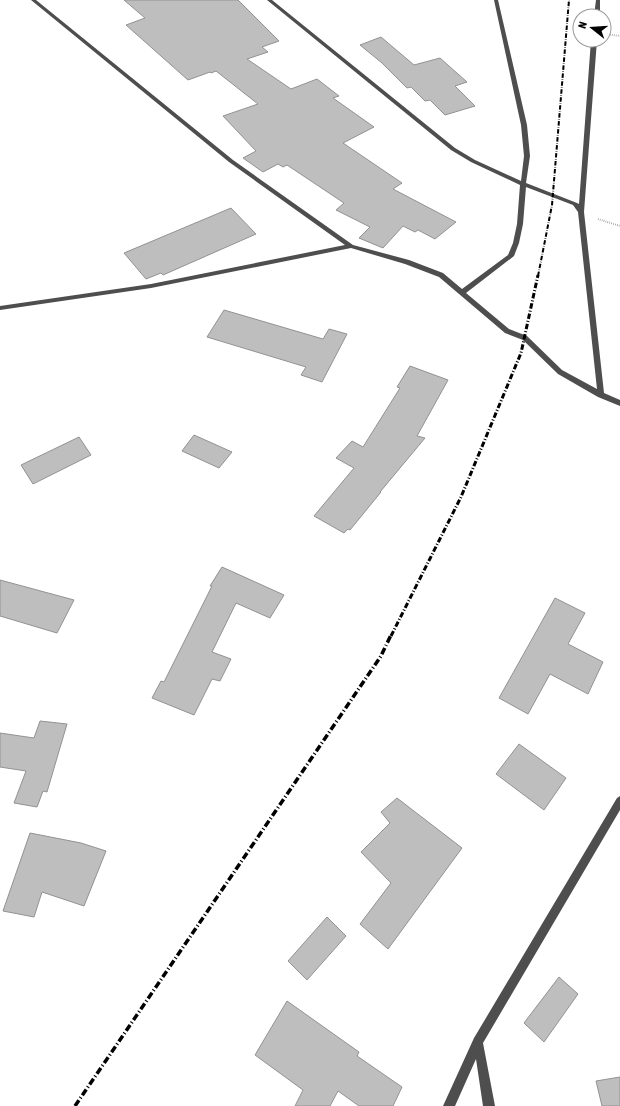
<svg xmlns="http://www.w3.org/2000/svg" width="620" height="1106" viewBox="0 0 620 1106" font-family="'Asap Condensed',sans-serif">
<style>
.building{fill:#bebebe;stroke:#929292}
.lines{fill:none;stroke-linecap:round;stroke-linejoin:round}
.path{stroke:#707070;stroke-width:2;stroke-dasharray:0.5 1.5;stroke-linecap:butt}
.minor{fill:#4e4e4e;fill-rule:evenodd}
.rail-far2{stroke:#000;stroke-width:2;stroke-dasharray:4.5 1.5 0.5 1.5;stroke-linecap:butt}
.rail-far1{stroke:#000;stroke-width:3;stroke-dasharray:5.5 2 1 2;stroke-linecap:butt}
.rail{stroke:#000;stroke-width:3.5;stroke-dasharray:7 2.5 1 2.5;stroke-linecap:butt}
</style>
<rect width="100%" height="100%" fill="#fff"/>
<g class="building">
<polygon points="124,0 238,0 279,41 262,47 268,52 247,59 291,89 317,79 339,96 333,98 374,127 343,143 402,183 393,189 456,222 435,239 418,230 415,232 403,226 383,248 359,238 370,227 336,210 344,203 287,165 283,167 278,164 263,172 243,158 256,151 223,116 258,104 216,71 211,73 210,72 188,80 126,25 145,18"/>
<polygon points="381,37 414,65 440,58 467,82 455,86 475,106 445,115 430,100 425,101 411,87 407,88 382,63 360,45"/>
<polygon points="231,208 256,234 163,275 161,273 146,279 124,253"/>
<polygon points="224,310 323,339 329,329 347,334 322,382 301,375 306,367 207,337"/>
<polygon points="410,366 448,380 417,436 425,438 380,492 381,492 350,530 348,529 344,533 314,516 354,468 336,458 352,441 363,447 400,388 397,387"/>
<polygon points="194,435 232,452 219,468 182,451"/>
<polygon points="79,437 91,455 33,484 21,465"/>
<polygon points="222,567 284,595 270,618 236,603 212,652 231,659 220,681 212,679 194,715 152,698 161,681 164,682 212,586 210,586"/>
<polygon points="0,580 74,600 57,633 0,616"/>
<polygon points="555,598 585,613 568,644 603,662 588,694 550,674 528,714 499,698"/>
<polygon points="40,721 67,724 47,792 43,791 37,807 14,803 26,771 0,767 0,733 34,738"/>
<polygon points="519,744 566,778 544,810 496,774"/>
<polygon points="397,798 462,848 388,949 360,924 391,883 361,852 390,823 381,812"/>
<polygon points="30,833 81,843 106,851 84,906 42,892 34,917 3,911"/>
<polygon points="327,917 346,936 307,980 288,961"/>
<polygon points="559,977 578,994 544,1042 524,1023"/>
<polygon points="287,1001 359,1052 357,1056 402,1087 393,1106 359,1106 338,1091 330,1106 295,1106 303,1090 255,1055"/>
<polygon points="620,1077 620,1106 602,1106 596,1081"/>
</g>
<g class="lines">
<g class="path">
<polyline points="606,34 620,36"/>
<polyline points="598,219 620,226"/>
</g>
<g class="minor">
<path d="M31,0H36L233,160L353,245L409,260L443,273L462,289L508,255L513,243L517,224L520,185L471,162L451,150L267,0H272L455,148L475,160L521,181L524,156L521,125L494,0H498L527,125L530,156L526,183L577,203L579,204L591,40H597L584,212L604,393L620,400V406L598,397L558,374L523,340L505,333L439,277L405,264L351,248L151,288L0,310V306L151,284L345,245L229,162ZM526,187L573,205L578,212L597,389L562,370L527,336L509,329L466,293L514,256L519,243L523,224Z"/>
<polygon points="596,0 600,0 600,16 594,16"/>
<polygon points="620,796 620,810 483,1043 495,1106 483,1106 476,1059 455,1106 443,1106 474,1038 617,798"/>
</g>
<polyline class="rail-far2" points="538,276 552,205 569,0"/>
<polyline class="rail-far1" points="391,636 461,497 521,353 538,275"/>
<polyline class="rail" points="75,1106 381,656 391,635"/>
</g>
<g transform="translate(592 28) rotate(287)"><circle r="19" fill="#ffffff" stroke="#999999"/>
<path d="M0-3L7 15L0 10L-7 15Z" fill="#000000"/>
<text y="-6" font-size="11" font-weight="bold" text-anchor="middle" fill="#000000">N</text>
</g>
</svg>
